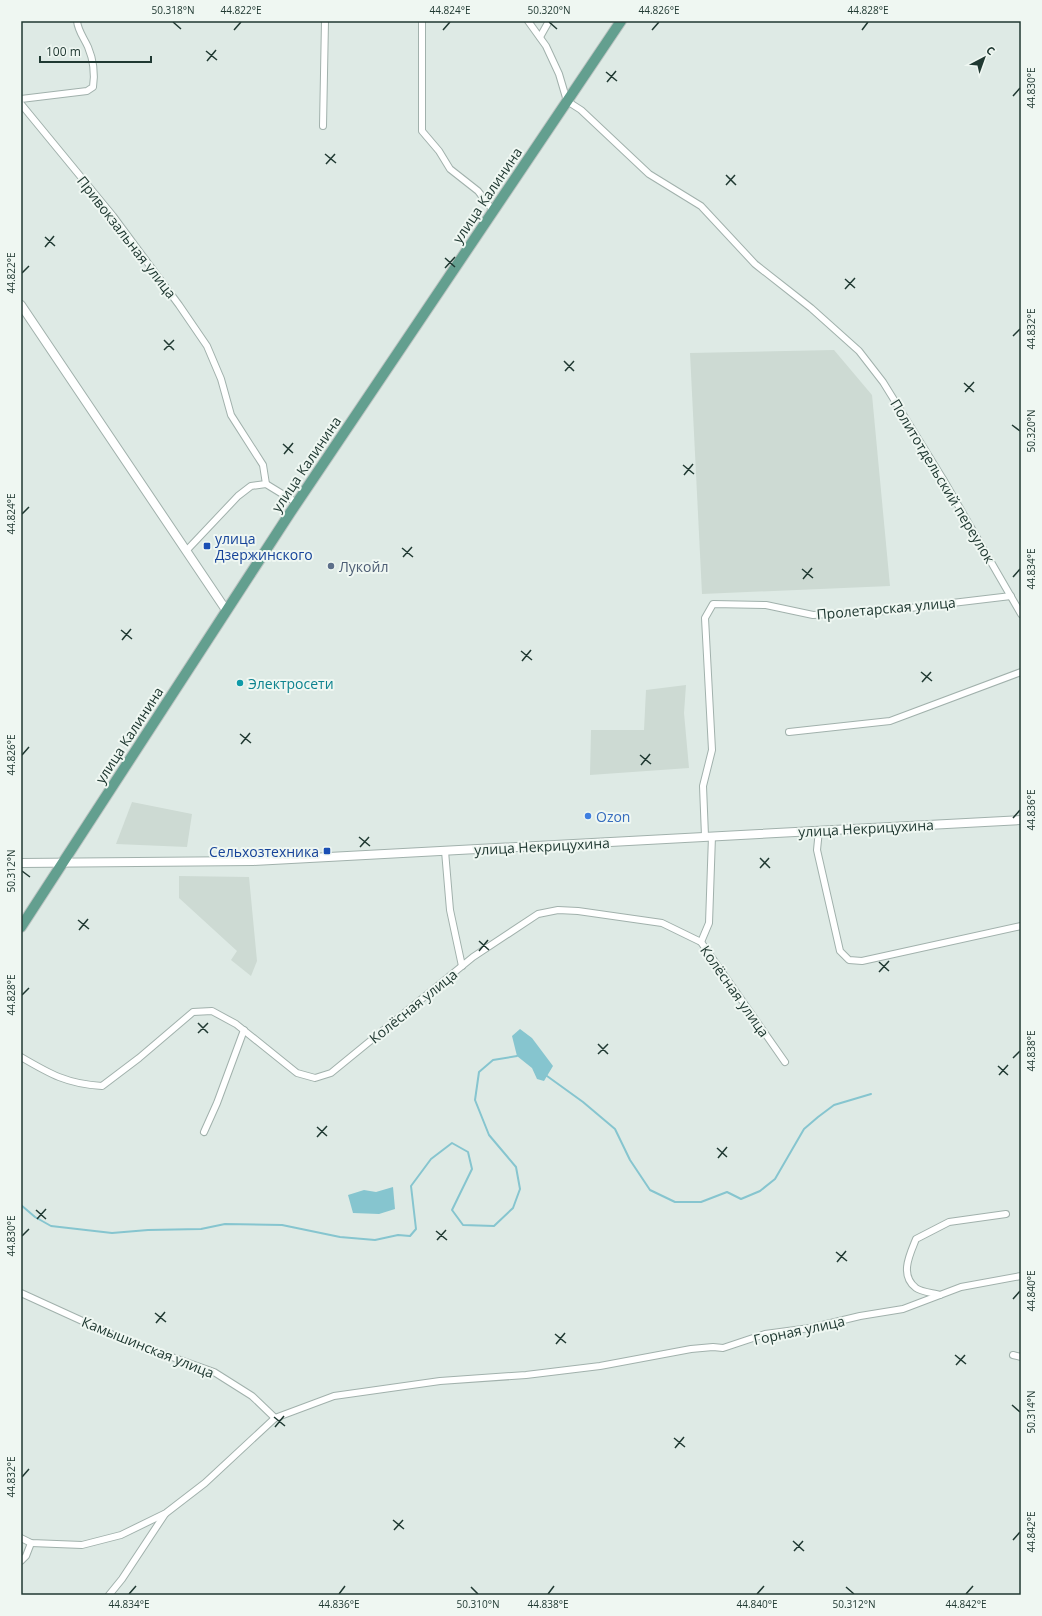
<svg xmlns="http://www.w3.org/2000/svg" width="1042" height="1616" viewBox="0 0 1042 1616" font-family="'Open Sans',sans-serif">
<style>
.built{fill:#cddad3}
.water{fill:#86c5cf}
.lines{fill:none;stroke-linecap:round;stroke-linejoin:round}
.stream{stroke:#86c5cf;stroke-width:2}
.minor-casing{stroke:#a1b1ac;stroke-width:8}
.tertiary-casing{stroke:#a1b1ac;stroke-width:10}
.primary-casing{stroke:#bcc4c2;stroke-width:12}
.minor{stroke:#fff;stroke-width:6}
.tertiary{stroke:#fff;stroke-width:8}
.primary{stroke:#639f8f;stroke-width:10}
.ticks{fill:none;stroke:#203932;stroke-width:1.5}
.transit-dot{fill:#1a4fb4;stroke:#eff7f2;stroke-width:1.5}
.service-dot{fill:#5c6f8a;stroke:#eff7f2;stroke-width:1.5}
.culture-dot{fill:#0f9aa8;stroke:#eff7f2;stroke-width:1.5}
.shop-dot{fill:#3f7fe0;stroke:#eff7f2;stroke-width:1.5}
.labels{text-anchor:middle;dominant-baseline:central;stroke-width:4;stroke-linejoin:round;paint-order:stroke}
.street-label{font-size:14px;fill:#203932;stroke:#eff7f2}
.transit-label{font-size:14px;fill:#164399;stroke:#eff7f2;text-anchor:start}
.service-label{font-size:14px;fill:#4e5e75;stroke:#eff7f2;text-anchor:start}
.culture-label{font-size:14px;fill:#0d838f;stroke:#eff7f2;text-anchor:start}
.shop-label{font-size:14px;fill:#366cbe;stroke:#eff7f2;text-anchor:start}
.neatline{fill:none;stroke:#203932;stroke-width:1.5}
.ticks-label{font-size:10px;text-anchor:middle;fill:#203932}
</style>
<rect width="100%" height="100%" fill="#deeae5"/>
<g class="built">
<polygon points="834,350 872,395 890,586 702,594 690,353"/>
<polygon points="686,685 684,713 689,768 590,775 591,730 644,730 646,690"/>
<polygon points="132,802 192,814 187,847 116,844"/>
<polygon points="179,876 249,877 257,961 251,976 231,960 237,951 179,898"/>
</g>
<g class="water">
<polygon points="520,1029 532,1038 553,1066 544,1081 537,1079 532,1068 517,1056 512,1036"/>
<polygon points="393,1187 395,1209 379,1214 353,1213 348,1195 364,1190 376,1192"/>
</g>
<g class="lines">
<g class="stream">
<polyline points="547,1076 583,1102 615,1129 630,1160 650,1190 675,1202 701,1202 727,1192 741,1199 760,1191 775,1179 804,1129 818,1117 834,1105 871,1094"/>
<polyline points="21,1205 35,1217 51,1226 112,1233 148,1230 201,1229 225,1224 282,1225 340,1237 375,1240 398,1235 410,1236 416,1229 411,1186 431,1159 452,1143 468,1152 472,1169 452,1210 463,1225 494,1226 513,1208 520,1189 516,1167 489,1135 475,1100 479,1072 493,1060 517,1056"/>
</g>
<defs>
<g id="minor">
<polyline points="422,21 422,131 439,151 450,169 478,191 491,208 491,214"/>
<polyline points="528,21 546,46 559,74 567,101 581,110 649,174 701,206 755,264 811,308 859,351 883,382 943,479 1021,614"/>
<polyline points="540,37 549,21"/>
<path d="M21,99L87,91L93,87C95,74 93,59 88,47C84,38 78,31 77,21"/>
<polyline points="21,104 113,216 179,305 207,346 221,379 231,415 263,465 266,484"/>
<polyline points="323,126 325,21"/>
<polyline points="187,550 238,496 251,486 266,484 297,503"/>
<polyline points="789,732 890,721 1021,672"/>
<polyline points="819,830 817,850 840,951 849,960 862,961 1021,926"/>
<polyline points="705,836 703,786 712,750 705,618 713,604 766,605 813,615 885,611 1011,596"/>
<polyline points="445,851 450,910 462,966"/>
<polyline points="701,942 709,923 712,836"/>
<path d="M21,1057C50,1074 67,1084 102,1086L139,1058L193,1012L212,1011L236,1024L297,1073L315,1078L331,1073L473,957L538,914L558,910L578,911L662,923L701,942L785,1062"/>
<polyline points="204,1132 217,1103 244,1030"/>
<polyline points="21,1293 124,1340 214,1372 252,1396 275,1418"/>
<path d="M940,1295C934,1293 921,1292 916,1288C899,1275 910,1254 916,1239L949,1222L1006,1214"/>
<polyline points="1013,1355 1021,1357"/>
<polyline points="21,1538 31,1543 82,1545 121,1535 166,1513 205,1483 275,1418 334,1396 440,1381 526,1375 600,1366 691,1349 713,1347 723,1348 765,1334 810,1328 860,1316 903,1309 961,1287 1021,1276"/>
<polyline points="21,1561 26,1556 31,1543"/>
<polyline points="109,1595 122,1579 165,1514"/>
</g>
<g id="tertiary">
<polyline points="21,305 226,610"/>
<polyline points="21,863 253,861 1021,820"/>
</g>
<polyline id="primary" points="21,927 290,513 621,21"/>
</defs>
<use href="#minor" class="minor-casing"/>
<use href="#tertiary" class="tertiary-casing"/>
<use href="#primary" class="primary-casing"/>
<use href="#minor" class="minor"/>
<use href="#tertiary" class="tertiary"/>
<use href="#primary" class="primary"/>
</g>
<path class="ticks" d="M173,22L181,29M549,22L557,29M234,30L241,22M443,30L450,22M652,30L659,22M862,30L868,22M206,51L217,60M207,61L216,50M606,72L617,81M607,82L616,71M1013,96L1020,88M325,154L336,163M326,164L335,154M726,175L736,185M726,185L735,175M45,237L55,246M45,247L54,236M445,258L455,267M445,268L455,257M22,273L29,266M845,279L855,288M845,289L855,278M1013,336L1020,329M164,340L174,350M164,350L174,340M564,361L574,371M565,371L574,361M964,383L974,392M965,392L974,382M1012,425L1020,431M283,444L293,453M284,454L293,443M683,465L694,474M684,475L693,464M22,514L29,507M402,548L413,557M403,557L412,547M802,569L813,578M1013,577L1020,569M803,579L812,568M121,630L132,639M122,640L131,629M521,651L532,660M522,661L531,650M921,672L932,681M922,682L931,672M240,734L251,743M241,744L250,733M22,755L29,747M640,755L651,764M641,765L650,754M1013,818L1020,810M359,837L370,846M360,847L369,837M760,858L770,868M760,868L769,858M22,871L30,877M78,920L89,929M79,930L88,919M479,941L489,950M479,951L488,940M879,962L889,971M879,972L889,961M22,995L29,988M198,1023L208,1033M198,1033L208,1023M598,1044L608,1054M598,1054L608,1044M1013,1058L1020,1051M998,1066L1008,1075M999,1075L1008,1065M317,1127L327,1136M317,1137L327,1126M717,1148L727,1157M718,1158L727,1147M36,1210L46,1219M37,1219L46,1209M436,1231L447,1240M22,1236L29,1229M437,1240L446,1230M836,1252L847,1261M837,1262L846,1251M1013,1299L1020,1291M155,1313L166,1322M156,1323L165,1312M555,1334L566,1343M556,1344L565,1333M955,1355L966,1364M956,1365L965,1355M1012,1405L1020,1412M274,1417L285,1426M275,1427L284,1416M674,1438L685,1447M675,1448L684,1437M22,1477L29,1469M393,1520L404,1529M394,1530L403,1520M1013,1540L1020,1532M793,1541L804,1551M794,1551L803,1541M471,1587L478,1594M846,1587L854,1594M129,1594L136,1586M339,1594L345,1586M548,1594L554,1586M757,1594L764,1586M966,1594L973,1586"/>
<g class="transit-dot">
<rect x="203" y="542" width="8" height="8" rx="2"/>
<rect x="323" y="847" width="8" height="8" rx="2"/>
</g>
<circle class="service-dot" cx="331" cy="566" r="4"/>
<circle class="culture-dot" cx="240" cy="683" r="4"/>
<circle class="shop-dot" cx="588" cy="816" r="4"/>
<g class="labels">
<g class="street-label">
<text transform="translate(487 195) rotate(-56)">улица Калинина</text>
<text transform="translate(127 237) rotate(52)">Привокзальная улица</text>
<text transform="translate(306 464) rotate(-56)">улица Калинина</text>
<text transform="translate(943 481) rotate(59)">Политотдельский переулок</text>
<text transform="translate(886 608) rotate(-5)">Пролетарская улица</text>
<text transform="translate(129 735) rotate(-57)">улица Калинина</text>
<text transform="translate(866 828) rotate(-3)">улица Некрицухина</text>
<text transform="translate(542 846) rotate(-3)">улица Некрицухина</text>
<text transform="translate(735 991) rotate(55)">Колёсная улица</text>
<text transform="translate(413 1006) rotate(-39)">Колёсная улица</text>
<text transform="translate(799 1330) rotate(-12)">Горная улица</text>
<text transform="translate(148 1347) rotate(22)">Камышинская улица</text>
</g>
<g class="transit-label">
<text x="215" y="538">улица<tspan x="215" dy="16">Дзержинского</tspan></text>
<text x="319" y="851" text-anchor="end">Сельхозтехника</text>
</g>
<g class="service-label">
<text x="339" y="566">Лукойл</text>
</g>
<g class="culture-label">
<text x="248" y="683">Электросети</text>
</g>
<g class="shop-label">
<text x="596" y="816">Ozon</text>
</g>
</g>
<rect width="1042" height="1616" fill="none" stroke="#eff7f2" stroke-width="44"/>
<g transform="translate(984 58) rotate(41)" stroke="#eff7f2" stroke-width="3" paint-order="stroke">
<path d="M0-3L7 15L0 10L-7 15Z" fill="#203932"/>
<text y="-6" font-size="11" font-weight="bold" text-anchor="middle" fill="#203932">С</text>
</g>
<path d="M40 56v6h111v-6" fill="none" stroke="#203932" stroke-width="2"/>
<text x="46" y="56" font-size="12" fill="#203932" stroke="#eff7f2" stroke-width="3" paint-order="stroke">100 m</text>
<rect x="22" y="22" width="998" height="1572" class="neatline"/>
<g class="ticks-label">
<text x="173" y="14">50.318°N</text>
<text x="241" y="14">44.822°E</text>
<text x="450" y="14">44.824°E</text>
<text x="549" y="14">50.320°N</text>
<text x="659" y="14">44.826°E</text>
<text x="868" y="14">44.828°E</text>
<text transform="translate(1031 88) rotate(-90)" y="4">44.830°E</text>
<text transform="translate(11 273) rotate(-90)" y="4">44.822°E</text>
<text transform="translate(1031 329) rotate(-90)" y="4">44.832°E</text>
<text transform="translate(1031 431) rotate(-90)" y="4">50.320°N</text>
<text transform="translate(11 514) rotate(-90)" y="4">44.824°E</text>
<text transform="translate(1031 569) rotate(-90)" y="4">44.834°E</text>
<text transform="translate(11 755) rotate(-90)" y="4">44.826°E</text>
<text transform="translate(1031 810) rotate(-90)" y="4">44.836°E</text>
<text transform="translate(11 871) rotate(-90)" y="4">50.312°N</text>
<text transform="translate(11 995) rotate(-90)" y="4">44.828°E</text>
<text transform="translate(1031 1051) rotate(-90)" y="4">44.838°E</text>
<text transform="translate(11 1236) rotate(-90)" y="4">44.830°E</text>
<text transform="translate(1031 1291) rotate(-90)" y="4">44.840°E</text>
<text transform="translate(1031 1412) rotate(-90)" y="4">50.314°N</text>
<text transform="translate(11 1477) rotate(-90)" y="4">44.832°E</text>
<text transform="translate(1031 1532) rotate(-90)" y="4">44.842°E</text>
<text x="129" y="1608">44.834°E</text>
<text x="339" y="1608">44.836°E</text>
<text x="478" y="1608">50.310°N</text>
<text x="548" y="1608">44.838°E</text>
<text x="757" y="1608">44.840°E</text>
<text x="854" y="1608">50.312°N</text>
<text x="966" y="1608">44.842°E</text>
</g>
</svg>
